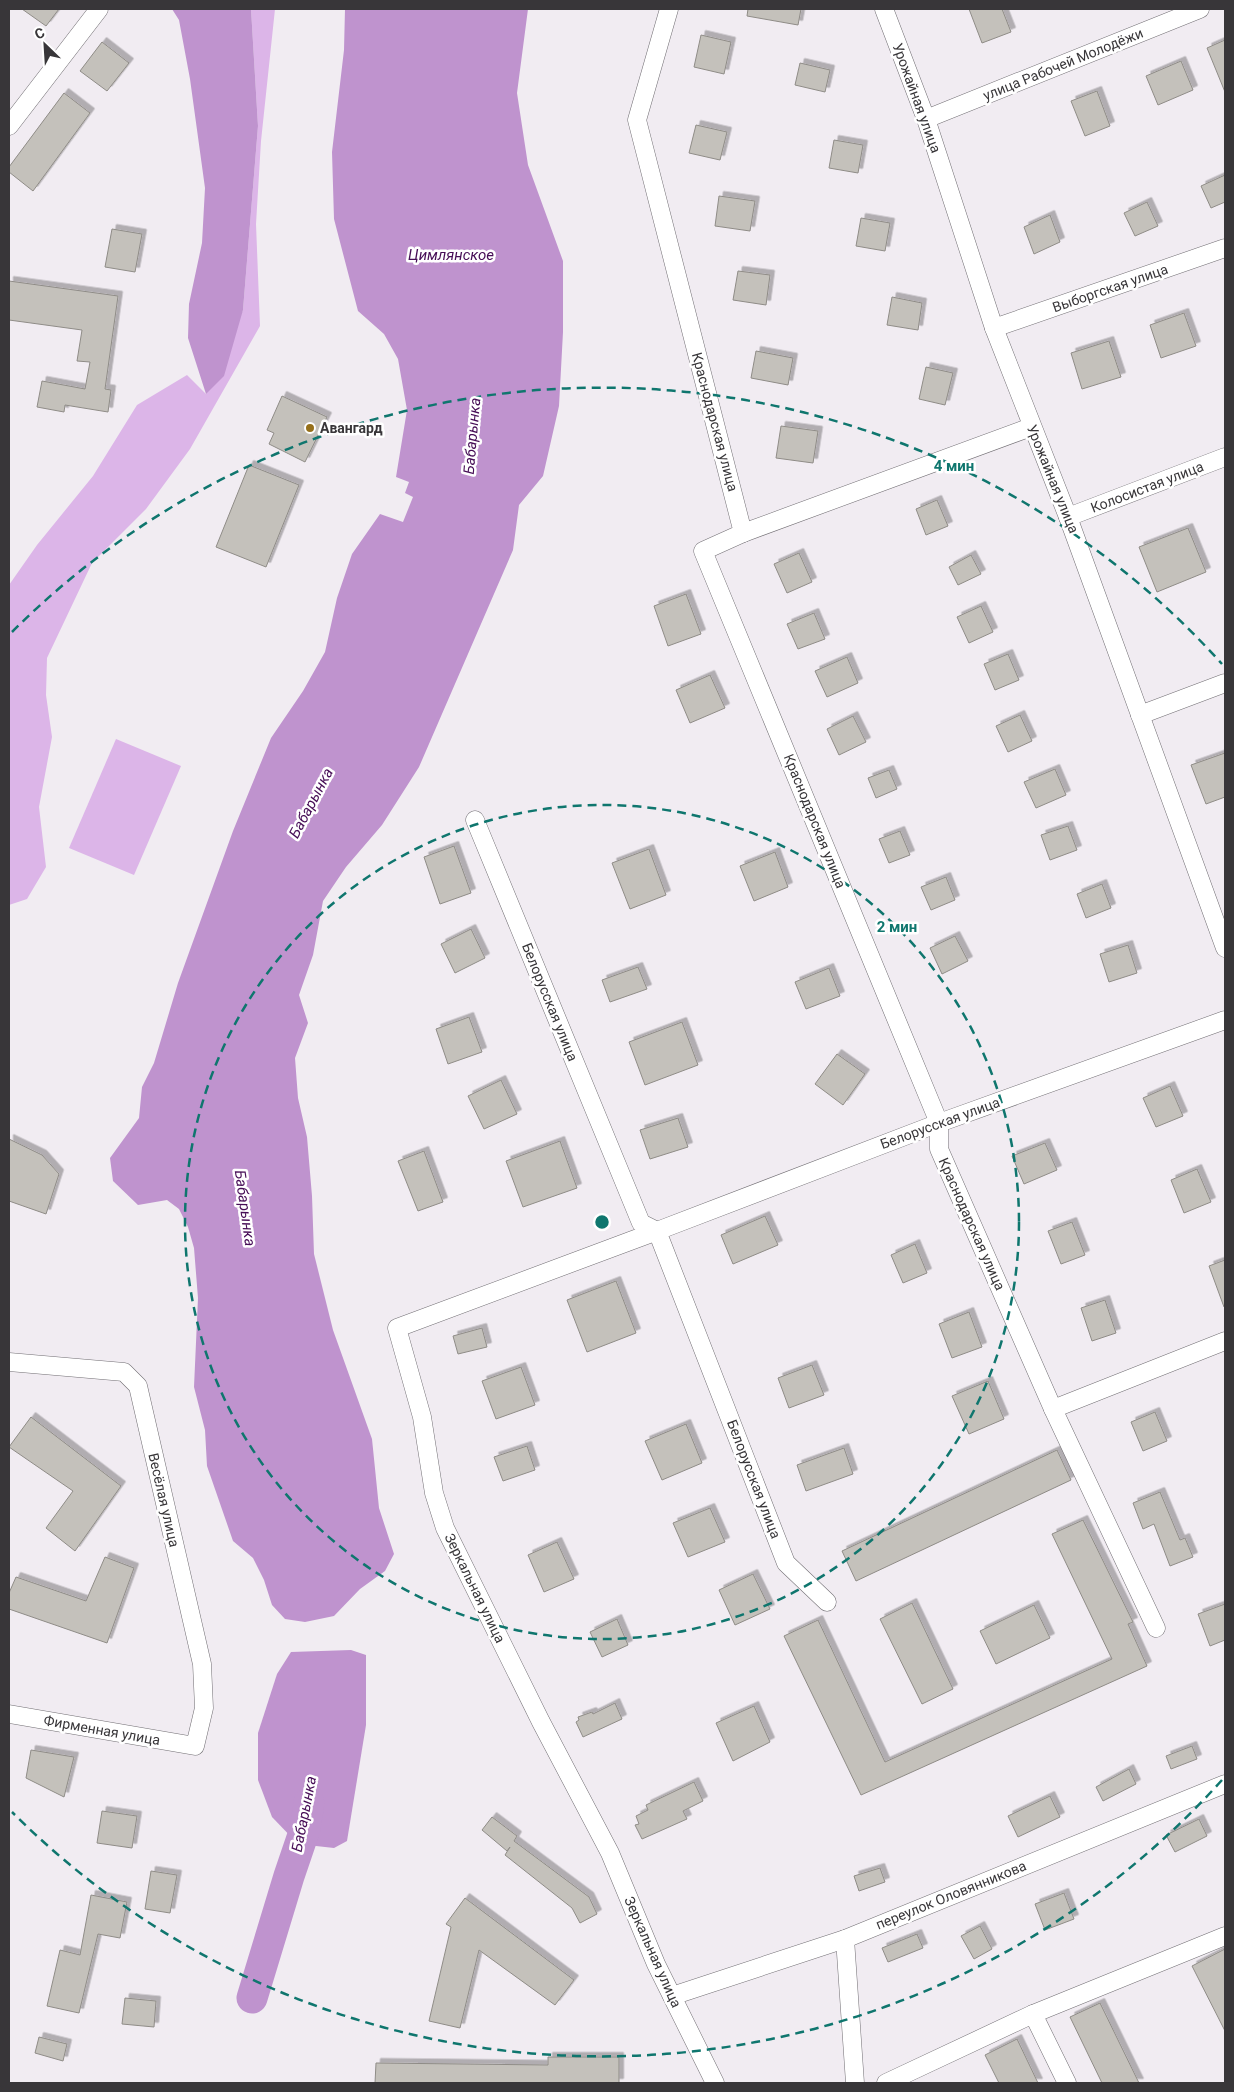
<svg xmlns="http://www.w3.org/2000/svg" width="1234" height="2092" viewBox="0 0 1234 2092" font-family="Roboto,sans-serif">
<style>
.green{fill:#dcb5e8}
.water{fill:#bf93ce}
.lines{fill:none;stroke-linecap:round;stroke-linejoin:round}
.river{stroke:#bf93ce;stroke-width:31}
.building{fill:#c4c1bb;stroke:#8f8c87;filter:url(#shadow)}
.street-casing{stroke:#726f74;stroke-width:19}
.street{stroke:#fff;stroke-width:18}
.ring{fill:none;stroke:#0f766e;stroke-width:2.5;stroke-dasharray:9 6}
.poi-dot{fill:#96701a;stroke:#fff;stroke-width:2}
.labels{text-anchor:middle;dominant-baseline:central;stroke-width:5;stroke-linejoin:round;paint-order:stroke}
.street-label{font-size:14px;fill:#383639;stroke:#fff}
.poi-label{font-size:14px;font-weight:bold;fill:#383639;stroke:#fff;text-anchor:start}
.water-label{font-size:15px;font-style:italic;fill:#460d56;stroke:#fff}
.centre{fill:#0f766e;stroke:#fff;stroke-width:2.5}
.ring-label{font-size:15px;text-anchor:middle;font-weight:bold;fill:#0f766e;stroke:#fff;stroke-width:5;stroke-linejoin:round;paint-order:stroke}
</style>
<defs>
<filter id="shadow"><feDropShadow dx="4.5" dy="-4.5" stdDeviation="0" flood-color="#0004"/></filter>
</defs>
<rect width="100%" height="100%" fill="#f1ecf2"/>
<g class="green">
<polygon points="251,9 275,9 261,141 256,224 260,326 190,449 146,509 92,563 47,658 46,695 52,737 39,807 46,867 27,899 9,905 9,585 37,545 93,476 137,405 187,375 206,394 243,310 258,126"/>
<polygon points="116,739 181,766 134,875 69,848"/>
</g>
<g class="water">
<polygon points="172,9 251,9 258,126 243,310 224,376 206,394 188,338 189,304 202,243 205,188 190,79 179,20"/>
<polygon points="345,9 528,9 517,93 528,165 563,261 563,332 559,406 543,476 519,505 513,550 419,767 382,825 346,867 323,901 313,955 299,995 308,1023 295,1058 298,1098 307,1137 312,1196 314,1254 333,1330 372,1439 379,1508 394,1554 385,1571 360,1589 334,1616 305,1622 285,1619 272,1605 264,1580 253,1558 233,1541 207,1466 205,1430 194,1387 198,1298 194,1248 188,1227 179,1209 167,1200 138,1205 113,1181 110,1158 139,1118 142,1087 154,1063 178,983 233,831 271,738 303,691 325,652 337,598 352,554 380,514 403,522 413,497 405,493 409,482 396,477 407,410 398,359 384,334 358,311 334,219 332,152 344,50"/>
<polygon points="351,1650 366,1655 366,1725 347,1841 334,1848 298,1844 272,1817 258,1780 258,1733 277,1674 291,1652"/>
</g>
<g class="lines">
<polyline class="river" points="252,1998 289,1876 305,1829 309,1803"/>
</g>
<g class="building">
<polygon points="22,9 59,9 46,26"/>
<polygon points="748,9 801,9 798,25 747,16"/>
<polygon points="969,9 1002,9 1011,32 982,43"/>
<polygon points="701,35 731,42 724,74 694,67"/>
<polygon points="1225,40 1225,92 1207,48"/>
<polygon points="102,42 129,63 107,91 80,71"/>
<polygon points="1181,61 1193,90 1158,105 1146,76"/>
<polygon points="800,63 830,70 825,92 795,85"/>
<polygon points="1097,91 1110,126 1085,136 1071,101"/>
<polygon points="64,93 90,113 33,191 9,172 9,167"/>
<polygon points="696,125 727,132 720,160 689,153"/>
<polygon points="834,140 863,145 858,173 829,168"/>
<polygon points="1225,175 1225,202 1211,208 1201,186"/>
<polygon points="719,196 755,201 750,231 715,226"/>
<polygon points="1147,202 1158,226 1135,236 1124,213"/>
<polygon points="1050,215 1060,242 1034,254 1024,227"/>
<polygon points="861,218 890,223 885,251 856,246"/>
<polygon points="112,229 142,234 135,272 105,267"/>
<polygon points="738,271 770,275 766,305 733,300"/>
<polygon points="9,281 118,296 105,389 111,390 108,412 65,405 64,412 37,407 42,381 85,389 90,362 77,361 82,330 9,320"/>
<polygon points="892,297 922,303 918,330 887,325"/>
<polygon points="1184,313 1196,346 1161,358 1150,325"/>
<polygon points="1109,341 1121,377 1082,389 1071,353"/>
<polygon points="756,351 793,358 788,385 751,378"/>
<polygon points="926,367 953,373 945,405 919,399"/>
<polygon points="282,396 327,417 305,462 269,444 274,433 267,430"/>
<polygon points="781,426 818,431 813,463 776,458"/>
<polygon points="249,465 299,485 266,567 216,547"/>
<polygon points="937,500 948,526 926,535 916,509"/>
<polygon points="1188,528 1206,572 1157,592 1139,547"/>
<polygon points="799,553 812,582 787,593 774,564"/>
<polygon points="971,555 981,574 958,585 949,567"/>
<polygon points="686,594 701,634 668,646 654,606"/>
<polygon points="981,606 993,632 969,643 957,617"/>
<polygon points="814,613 825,639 798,649 787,624"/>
<polygon points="1008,654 1019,680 995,690 984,664"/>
<polygon points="847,657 858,683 827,697 815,671"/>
<polygon points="710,675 725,708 690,723 676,690"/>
<polygon points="1020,715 1032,741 1008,752 996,726"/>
<polygon points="853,716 866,742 839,755 827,729"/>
<polygon points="1225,753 1225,797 1206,804 1191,765"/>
<polygon points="1055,769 1066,795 1036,808 1024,782"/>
<polygon points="889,770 897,789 876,798 868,778"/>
<polygon points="1068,826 1077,850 1050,860 1041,835"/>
<polygon points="900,831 910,855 889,863 879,839"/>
<polygon points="454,846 471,893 440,904 424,857"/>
<polygon points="649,849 666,895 630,909 612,863"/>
<polygon points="775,852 788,887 754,901 740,866"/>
<polygon points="946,877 955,900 931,910 921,887"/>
<polygon points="1102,884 1111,908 1086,918 1077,894"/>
<polygon points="471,929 485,958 455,973 441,944"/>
<polygon points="955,936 968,961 942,974 930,948"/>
<polygon points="1128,945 1137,973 1109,982 1100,954"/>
<polygon points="638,967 647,989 610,1002 602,980"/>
<polygon points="829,968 840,996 806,1009 795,982"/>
<polygon points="469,1017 482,1052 448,1064 436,1029"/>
<polygon points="682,1022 698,1065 645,1085 629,1042"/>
<polygon points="837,1054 865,1074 843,1105 815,1084"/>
<polygon points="501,1080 517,1114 484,1129 468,1096"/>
<polygon points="1170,1086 1183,1116 1156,1127 1143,1098"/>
<polygon points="678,1118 688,1147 650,1159 640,1130"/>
<polygon points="9,1139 42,1155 59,1174 46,1214 9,1201"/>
<polygon points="560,1141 577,1188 523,1207 506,1161"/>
<polygon points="1045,1143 1057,1170 1024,1184 1012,1156"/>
<polygon points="424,1151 443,1202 418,1211 398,1161"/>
<polygon points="1197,1169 1211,1202 1184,1213 1171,1180"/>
<polygon points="765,1216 778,1245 733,1264 721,1235"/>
<polygon points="1072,1222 1085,1255 1061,1264 1048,1231"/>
<polygon points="915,1244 927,1273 903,1283 891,1255"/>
<polygon points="1225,1260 1225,1306 1224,1307 1209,1266"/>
<polygon points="616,1281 636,1333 587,1352 567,1300"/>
<polygon points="1105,1300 1116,1333 1092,1341 1081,1308"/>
<polygon points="969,1312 982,1347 952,1358 939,1324"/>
<polygon points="482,1328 487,1347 458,1354 453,1336"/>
<polygon points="812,1365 824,1395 789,1408 778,1378"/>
<polygon points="521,1367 535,1405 496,1419 482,1381"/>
<polygon points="988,1381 1004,1419 969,1434 952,1396"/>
<polygon points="1155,1412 1167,1441 1143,1451 1131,1422"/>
<polygon points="31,1417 121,1486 75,1551 46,1528 73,1491 9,1447"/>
<polygon points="686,1424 702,1463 662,1480 645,1441"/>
<polygon points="527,1446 535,1470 503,1481 494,1457"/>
<polygon points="844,1448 853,1474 806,1491 797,1465"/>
<polygon points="1057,1450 1071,1480 856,1581 842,1551"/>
<polygon points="1160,1492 1180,1540 1185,1538 1193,1557 1170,1566 1154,1524 1143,1529 1133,1503"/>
<polygon points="710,1508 725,1542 688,1557 673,1523"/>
<polygon points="1083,1520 1133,1622 1128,1624 1147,1666 861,1795 784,1636 818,1620 885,1762 1112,1659 1052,1534"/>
<polygon points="557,1542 574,1579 544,1592 528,1555"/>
<polygon points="105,1557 134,1568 107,1643 9,1609 9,1593 16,1577 86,1601"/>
<polygon points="753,1574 770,1609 735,1625 719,1590"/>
<polygon points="912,1603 953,1689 922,1704 880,1619"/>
<polygon points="1225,1604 1225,1640 1210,1646 1198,1614"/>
<polygon points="1034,1605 1050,1638 996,1664 980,1631"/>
<polygon points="617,1619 628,1645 602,1657 590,1632"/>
<polygon points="615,1703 622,1719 583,1737 576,1722 579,1720 578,1717 592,1712 593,1714"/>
<polygon points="754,1706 770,1742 733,1761 716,1723"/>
<polygon points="1192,1746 1197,1759 1171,1769 1166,1756"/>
<polygon points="31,1750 74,1757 64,1797 26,1778"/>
<polygon points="1129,1769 1136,1784 1103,1801 1096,1787"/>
<polygon points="694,1782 703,1801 683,1811 687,1819 642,1839 635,1825 639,1824 636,1816 648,1810 646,1805"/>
<polygon points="1050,1796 1060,1817 1018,1837 1008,1816"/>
<polygon points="102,1811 137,1816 132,1848 97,1843"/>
<polygon points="492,1817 517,1836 514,1841 589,1897 597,1914 580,1923 572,1908 505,1855 510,1847 507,1851 482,1830"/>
<polygon points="1199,1819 1207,1836 1175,1852 1166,1835"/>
<polygon points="880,1868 885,1882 859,1891 854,1876"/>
<polygon points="151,1871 177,1875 170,1913 145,1909"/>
<polygon points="1064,1893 1074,1919 1045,1930 1035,1904"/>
<polygon points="91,1895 127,1902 120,1938 98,1934 79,2013 47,2006 60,1950 80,1955"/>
<polygon points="465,1898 574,1980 555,2005 479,1950 460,2028 429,2021 451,1927 446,1924"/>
<polygon points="980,1926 992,1949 974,1959 961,1936"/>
<polygon points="917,1934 923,1948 888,1962 882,1948"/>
<polygon points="1225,1949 1225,2031 1192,1966"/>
<polygon points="125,1998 156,2001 154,2027 122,2024"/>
<polygon points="1100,2003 1139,2083 1102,2083 1070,2017"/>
<polygon points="39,2037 67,2044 63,2061 35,2053"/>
<polygon points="1017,2039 1038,2083 999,2083 985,2055"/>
<polygon points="548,2057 619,2057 619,2083 375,2083 376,2063 548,2065"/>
</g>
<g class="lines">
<defs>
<g id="street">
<polyline points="669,9 637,120 743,533 703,551 939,1123 939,1149 1053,1409 1156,1628"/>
<polyline points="884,9 926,119 994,328 1068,517 1225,948"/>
<polyline points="926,119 1200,9"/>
<polyline points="9,126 99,9"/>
<polyline points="994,328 1225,248"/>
<polyline points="1068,517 1225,457"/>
<polyline points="743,533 1031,427"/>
<polyline points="1140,715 1225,683"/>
<polyline points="475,820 641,1223 657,1231"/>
<polyline points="657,1231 397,1328 422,1417 434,1493 445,1528 541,1722 610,1853 656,1964 715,2083"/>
<polyline points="9,1362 124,1372 138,1386 202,1664 204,1708 195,1746 9,1714"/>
<polyline points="1053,1409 1225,1341"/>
<polyline points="827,1602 786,1563 657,1231 939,1123 1225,1020"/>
<polyline points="845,1939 855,2083"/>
<polyline points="672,1996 845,1939 1225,1784"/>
<polyline points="1033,2014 1067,2083"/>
<polyline points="886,2083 1033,2014 1225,1936"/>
</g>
</defs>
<use href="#street" class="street-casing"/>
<use href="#street" class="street"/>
</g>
<g class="ring">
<circle cx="602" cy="1222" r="417"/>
<path d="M1222 1780A834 834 0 0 1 12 1812M12 632A834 834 0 0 1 1222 664"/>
</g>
<circle class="poi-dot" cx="310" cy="428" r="5"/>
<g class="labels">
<g class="street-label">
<text transform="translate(1063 64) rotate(-22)">улица Рабочей Молодёжи</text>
<text transform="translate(917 98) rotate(70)">Урожайная улица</text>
<text transform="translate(1110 288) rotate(-19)">Выборгская улица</text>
<text transform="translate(715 422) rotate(75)">Краснодарская улица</text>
<text transform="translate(1053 479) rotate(68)">Урожайная улица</text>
<text transform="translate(1147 487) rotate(-21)">Колосистая улица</text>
<text transform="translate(815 821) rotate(68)">Краснодарская улица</text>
<text transform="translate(550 1002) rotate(68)">Белорусская улица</text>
<text transform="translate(940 1123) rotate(-20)">Белорусская улица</text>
<text transform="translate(972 1224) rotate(66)">Краснодарская улица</text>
<text transform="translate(754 1479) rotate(69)">Белорусская улица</text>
<text transform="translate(164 1500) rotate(77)">Весёлая улица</text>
<text transform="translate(475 1588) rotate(64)">Зеркальная улица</text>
<text transform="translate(102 1730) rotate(10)">Фирменная улица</text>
<text transform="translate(951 1895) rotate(-22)">переулок Оловянникова</text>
<text transform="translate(653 1952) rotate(66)">Зеркальная улица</text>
</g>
<g class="poi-label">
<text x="320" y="428">Авангард</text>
</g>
<g class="water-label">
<text x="451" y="255">Цимлянское</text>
<text transform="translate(472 436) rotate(-85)">Бабарынка</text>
<text transform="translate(311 803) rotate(-62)">Бабарынка</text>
<text transform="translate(245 1208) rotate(82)">Бабарынка</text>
<text transform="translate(304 1814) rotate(-79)">Бабарынка</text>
</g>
</g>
<circle cx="602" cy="1222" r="8" class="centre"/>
<g class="ring-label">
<text x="954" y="471">4 мин</text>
<text x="897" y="932">2 мин</text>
</g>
<rect width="1234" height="2092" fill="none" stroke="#383639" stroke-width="20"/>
<g transform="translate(45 45) rotate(335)" stroke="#ffffff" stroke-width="4" paint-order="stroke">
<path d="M0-4L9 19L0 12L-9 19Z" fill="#383639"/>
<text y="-8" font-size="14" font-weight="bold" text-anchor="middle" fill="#383639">С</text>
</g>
</svg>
